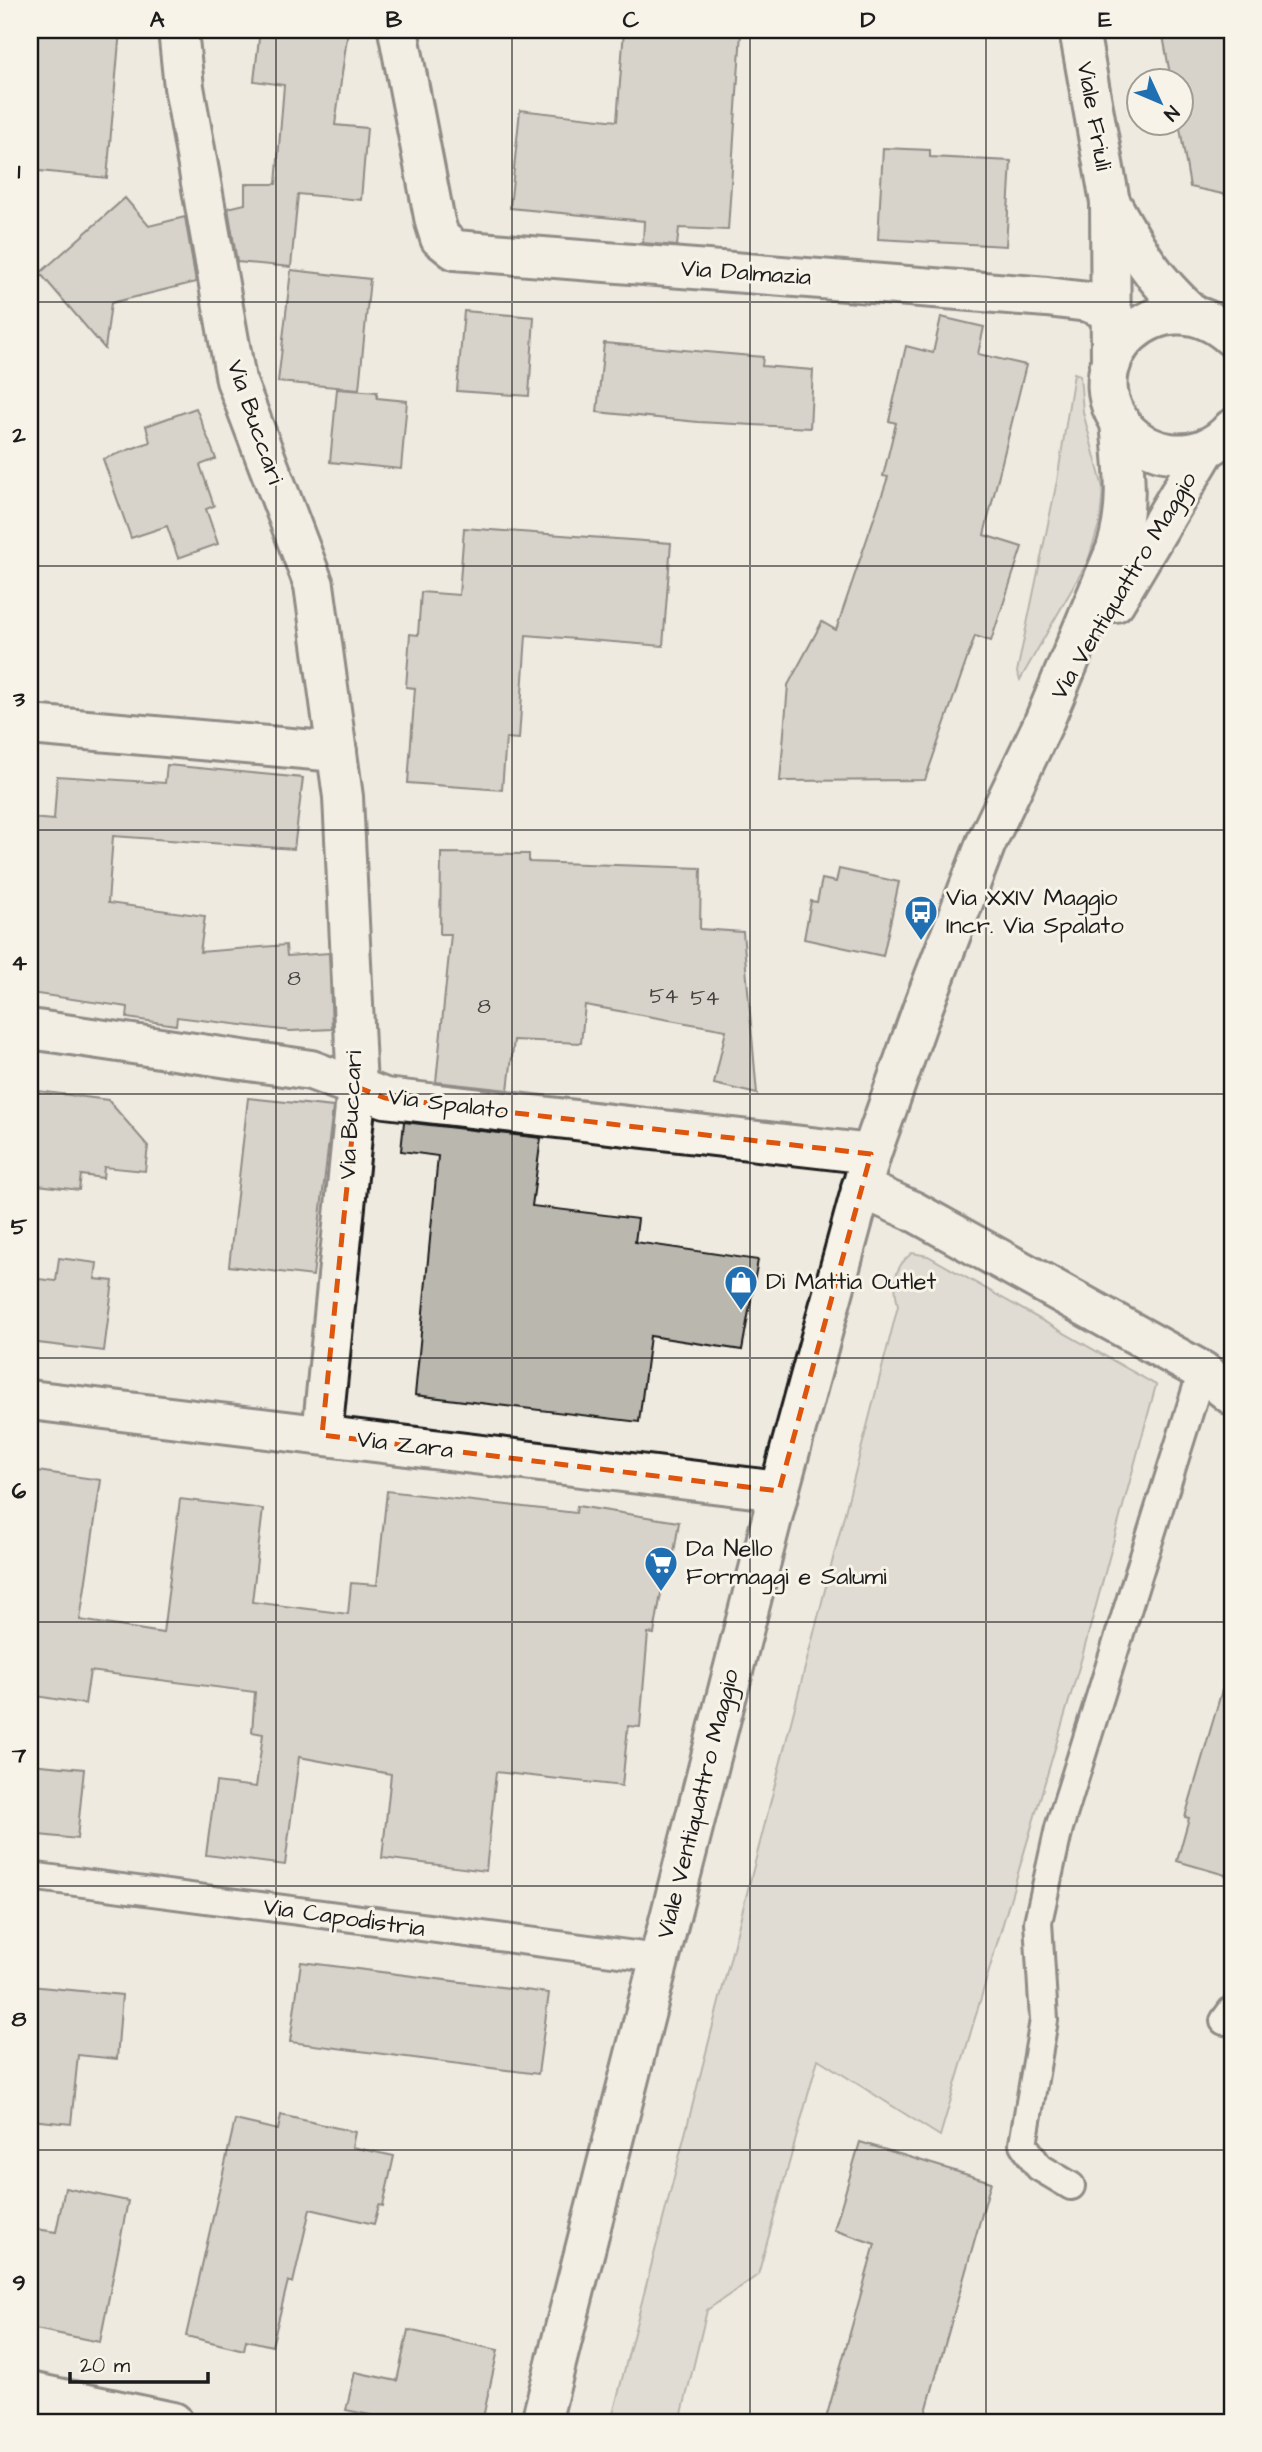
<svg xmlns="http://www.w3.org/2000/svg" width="1262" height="2452" viewBox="0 0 1262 2452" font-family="'Architects Daughter',sans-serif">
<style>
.green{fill:#cfccc3;stroke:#767470;stroke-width:2}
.building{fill:#bab7af;stroke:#1c1c1c;stroke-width:2}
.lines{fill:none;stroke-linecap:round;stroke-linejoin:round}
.service-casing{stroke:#1c1c1c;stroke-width:32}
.minor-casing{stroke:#1c1c1c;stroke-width:44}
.tertiary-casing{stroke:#1c1c1c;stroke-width:44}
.service{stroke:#f7f3e8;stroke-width:26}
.minor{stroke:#f7f3e8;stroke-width:38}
.tertiary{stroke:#f7f3e8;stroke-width:38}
.marked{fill:none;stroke:#de560d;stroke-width:5;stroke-dasharray:14 9;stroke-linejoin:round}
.grid{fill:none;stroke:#1c1c1c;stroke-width:2;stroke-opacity:0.55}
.labels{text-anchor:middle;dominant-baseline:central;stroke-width:6;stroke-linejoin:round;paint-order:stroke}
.number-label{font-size:21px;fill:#444341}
.street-label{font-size:24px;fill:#1c1c1c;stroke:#f7f3e8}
.poi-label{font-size:24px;fill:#1c1c1c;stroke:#f7f3e8;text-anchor:start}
.neatline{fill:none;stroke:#1c1c1c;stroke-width:2.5}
.grid-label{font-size:23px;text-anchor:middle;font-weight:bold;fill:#1c1c1c}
</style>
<rect width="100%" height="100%" fill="#eeeae0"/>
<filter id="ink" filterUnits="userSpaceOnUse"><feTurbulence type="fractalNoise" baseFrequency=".0143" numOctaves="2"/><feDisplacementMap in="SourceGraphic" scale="14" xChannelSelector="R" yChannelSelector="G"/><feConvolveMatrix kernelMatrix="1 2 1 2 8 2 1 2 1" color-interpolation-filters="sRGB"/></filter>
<g filter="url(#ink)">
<g class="green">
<polygon points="1074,373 1080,375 1083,412 1103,488 1100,521 1088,561 1020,680 1017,672 1057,481"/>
<path d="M912,1253L928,1256L1156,1385L1082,1657L940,2136L818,2059L758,2275L707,2310L680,2422H611L898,1306C893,1283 893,1268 912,1253Z"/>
</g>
<g class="building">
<polygon points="30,30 120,30 107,178 30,170"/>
<polygon points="260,30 348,30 335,125 367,128 361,200 298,194 291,267 237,262 228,208 245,204 245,184 276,184 284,85 254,81"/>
<polygon points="624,30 741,32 728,230 679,228 677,246 643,243 644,221 510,208 520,110 617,121"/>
<polygon points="1162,30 1232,30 1232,196 1190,187 1179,122 1181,122 1181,80 1171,80"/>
<polygon points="883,148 930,150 930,157 1011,161 1006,246 878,239"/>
<polygon points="125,198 149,226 185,217 196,282 111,303 105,349 40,273"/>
<polygon points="291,270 370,279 359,389 278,382"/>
<polygon points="464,311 534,317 529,396 457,391"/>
<polygon points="941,317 984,327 978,354 1026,365 984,535 1022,547 991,641 975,636 925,780 780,781 788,685 822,622 836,630 888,477 883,476 896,423 889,421 906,346 933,353"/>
<polygon points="604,343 763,357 762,366 813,370 810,428 698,422 597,412"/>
<polygon points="337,389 377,392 377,398 407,401 401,469 330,462"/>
<polygon points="196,408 216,459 200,465 214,506 206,509 218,544 178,558 167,526 131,538 103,459 150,442 146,426"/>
<polygon points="464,528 671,543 663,646 526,635 519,739 506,738 502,790 408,783 415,688 406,687 410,634 418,635 421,592 459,595"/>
<polygon points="167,765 303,778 294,849 113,836 108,903 205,916 200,952 286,945 287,956 329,953 332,1029 290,1031 177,1017 176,1025 127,1018 128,1007 30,993 30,818 54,820 57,776 165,783"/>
<polygon points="441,853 529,854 529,862 701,868 700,929 743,932 757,1094 714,1084 726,1030 585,1005 581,1043 514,1040 508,1090 436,1082 451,934 440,934"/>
<polygon points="839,869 899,882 883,956 804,939 811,901 817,902 822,879 836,882"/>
<polygon points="30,1090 108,1100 148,1146 145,1171 104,1167 103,1178 81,1175 79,1190 30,1184"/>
<polygon points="248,1098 333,1107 313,1276 229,1266"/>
<polygon points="404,1122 541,1138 532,1206 638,1219 635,1242 758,1260 742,1350 650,1336 639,1422 415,1395 438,1156 401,1151"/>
<polygon points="59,1258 97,1263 95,1279 113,1281 104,1351 30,1342 30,1278 56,1281"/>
<polygon points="30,1470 101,1480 80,1620 163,1633 180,1499 263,1509 252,1602 348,1614 351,1583 377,1585 387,1491 576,1513 577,1506 679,1522 670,1577 664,1576 654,1634 648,1633 640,1727 628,1726 622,1786 496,1772 486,1871 382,1858 391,1774 299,1757 285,1865 206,1855 216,1782 256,1787 263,1734 252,1732 255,1692 90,1671 85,1704 30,1695"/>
<polygon points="1222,1690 1232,1691 1232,1877 1177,1861 1189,1818 1185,1817"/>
<polygon points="30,1764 84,1769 77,1839 30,1834"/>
<polygon points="301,1962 549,1993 538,2074 290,2042"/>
<polygon points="30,1986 122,1995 117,2059 78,2055 71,2124 30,2120"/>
<polygon points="281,2115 355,2132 352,2147 394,2156 383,2206 379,2205 374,2224 310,2209 293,2283 288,2281 272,2346 246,2340 244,2350 186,2336 235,2120 278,2130"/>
<polygon points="860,2142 991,2182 923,2422 825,2422 875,2244 834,2230"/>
<polygon points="65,2188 128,2201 100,2342 30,2328 30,2265 36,2229 56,2232"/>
<polygon points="408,2330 498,2350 482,2422 403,2422 346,2410 355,2372 397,2381"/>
</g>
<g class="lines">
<defs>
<g id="service">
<polyline points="30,1876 658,1958"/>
<polyline points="1224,2021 1232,2010"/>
<polyline points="1071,2186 1039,2167 1023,2144 1044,2020 1038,1922 1059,1828 1202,1371 1217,1377"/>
</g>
<g id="minor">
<polyline points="178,30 184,87 236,380 314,585 343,797 357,1087 322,1435"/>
<polyline points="398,30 435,222 440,238 455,250 1047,297 1088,302 1113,312"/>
<polyline points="30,725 337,752"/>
<polyline points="30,1029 311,1070 385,1098 871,1154"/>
<polyline points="861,1188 913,1211 1202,1371 1232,1395"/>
<polyline points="30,1400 779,1491"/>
<polyline points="30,2392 173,2422"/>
</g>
<g id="tertiary">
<polyline points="1079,30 1110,202 1111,364"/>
<path d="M1113,207C1138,252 1153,279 1192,314"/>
<path d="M1232,337C1161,271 1065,364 1128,432C1140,444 1154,451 1170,453C1194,456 1217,447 1232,429"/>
<polyline points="1115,602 1206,449"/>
<path d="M541,2422L779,1491L871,1154L923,1007L986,843L1043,724L1116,549C1130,506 1124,467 1120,422"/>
</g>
</defs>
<use href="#service" class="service-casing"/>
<use href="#minor" class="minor-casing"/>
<use href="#tertiary" class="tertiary-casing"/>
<use href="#service" class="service"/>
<use href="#minor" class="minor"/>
<use href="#tertiary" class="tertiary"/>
</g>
</g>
<path d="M0 0H1262V2452H0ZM357,1087L385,1098L871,1154L779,1491L322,1435Z" fill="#eeeae0" fill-opacity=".55" fill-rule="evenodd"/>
<path class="marked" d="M357,1087L385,1098L871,1154L779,1491L322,1435Z"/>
<path class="grid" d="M276,30V2422M512,30V2422M750,30V2422M986,30V2422M30,302H1232M30,566H1232M30,830H1232M30,1094H1232M30,1358H1232M30,1622H1232M30,1886H1232M30,2150H1232"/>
<defs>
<symbol id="bus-pin" viewBox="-11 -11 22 30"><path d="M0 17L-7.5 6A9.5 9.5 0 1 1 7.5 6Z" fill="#1f6fb2" stroke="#f7f3e8"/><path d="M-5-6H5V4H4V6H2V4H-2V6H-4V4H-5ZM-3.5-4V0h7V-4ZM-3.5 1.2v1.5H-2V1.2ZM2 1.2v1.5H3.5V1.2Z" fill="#fff"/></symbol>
<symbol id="shop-pin" viewBox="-11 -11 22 30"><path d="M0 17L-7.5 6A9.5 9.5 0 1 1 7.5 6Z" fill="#1f6fb2" stroke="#f7f3e8"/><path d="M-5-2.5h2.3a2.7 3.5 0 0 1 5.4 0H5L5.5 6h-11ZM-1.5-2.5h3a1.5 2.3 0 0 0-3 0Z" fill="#fff"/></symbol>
<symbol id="supermarket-pin" viewBox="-11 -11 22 30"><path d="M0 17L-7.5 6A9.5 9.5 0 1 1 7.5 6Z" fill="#1f6fb2" stroke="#f7f3e8"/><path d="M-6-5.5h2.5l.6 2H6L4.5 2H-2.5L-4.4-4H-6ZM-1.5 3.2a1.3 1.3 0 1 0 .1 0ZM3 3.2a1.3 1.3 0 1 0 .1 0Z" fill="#fff"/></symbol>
</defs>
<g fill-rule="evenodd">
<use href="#bus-pin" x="902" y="893" width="38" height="52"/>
<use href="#shop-pin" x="722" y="1263" width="38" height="52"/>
<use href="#supermarket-pin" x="642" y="1544" width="38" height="52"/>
</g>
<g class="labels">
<g class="number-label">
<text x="294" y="978">8</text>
<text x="664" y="996">54</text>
<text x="705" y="998">54</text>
<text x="484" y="1006">8</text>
</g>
<g class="street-label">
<text transform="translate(1094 116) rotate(80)">Viale Friuli</text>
<text transform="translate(746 273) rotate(4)">Via Dalmazia</text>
<text transform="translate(255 422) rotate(71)">Via Buccari</text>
<text transform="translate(1124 586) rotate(-59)">Via Ventiquattro Maggio</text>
<text transform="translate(448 1104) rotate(7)">Via Spalato</text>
<text transform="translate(351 1115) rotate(-87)">Via Buccari</text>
<text transform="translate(405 1445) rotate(7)">Via Zara</text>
<text transform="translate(698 1804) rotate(-76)">Viale Ventiquattro Maggio</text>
<text transform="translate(344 1918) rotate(8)">Via Capodistria</text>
</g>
<g class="poi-label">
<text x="946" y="898">Via XXIV Maggio<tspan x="946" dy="28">Incr. Via Spalato</tspan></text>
<text x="766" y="1282">Di Mattia Outlet</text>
<text x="686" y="1549">Da Nello<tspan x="686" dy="28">Formaggi e Salumi</tspan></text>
</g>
</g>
<rect width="1262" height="2452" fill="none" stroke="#f7f3e8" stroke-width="77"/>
<g transform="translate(1160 102) rotate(134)"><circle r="33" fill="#f7f3e8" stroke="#9f9d96" stroke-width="2"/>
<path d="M0-5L12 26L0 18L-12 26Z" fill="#1f6fb2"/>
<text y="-10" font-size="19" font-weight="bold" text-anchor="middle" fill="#1c1c1c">N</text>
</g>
<path d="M70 2372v10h138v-10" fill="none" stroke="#1c1c1c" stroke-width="3.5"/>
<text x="80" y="2372" font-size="21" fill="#1c1c1c" stroke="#f7f3e8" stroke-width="5" paint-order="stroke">20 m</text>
<rect x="38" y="38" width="1186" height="2376" class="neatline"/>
<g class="grid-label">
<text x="157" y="27">A</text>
<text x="394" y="27">B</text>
<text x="631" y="27">C</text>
<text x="868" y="27">D</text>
<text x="1105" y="27">E</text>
<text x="19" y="178">1</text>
<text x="19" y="442">2</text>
<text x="19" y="706">3</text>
<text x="19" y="970">4</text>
<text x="19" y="1234">5</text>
<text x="19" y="1498">6</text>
<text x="19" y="1762">7</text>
<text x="19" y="2026">8</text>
<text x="19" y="2290">9</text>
</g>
</svg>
